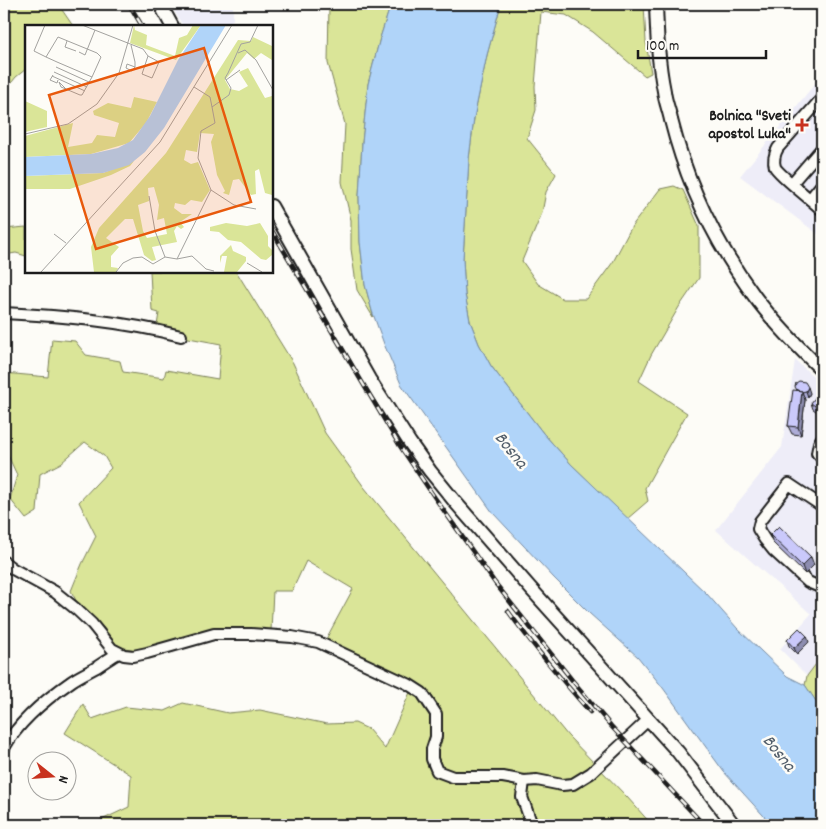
<svg xmlns="http://www.w3.org/2000/svg" width="826" height="829" viewBox="0 0 826 829" font-family="Dekko,sans-serif">
<style>
.built{fill:#eeedf8}
.green{fill:#dae598;stroke:#7b805a}
.water{fill:#b0d4f9;stroke:#758aa1}
.lines{fill:none;stroke-linecap:round;stroke-linejoin:round}
.minor-casing{stroke:#1c1c1c;stroke-width:14}
.major-casing{stroke:#1c1c1c;stroke-width:16}
.minor{stroke:#fdfcf7;stroke-width:10}
.major{stroke:#fdfcf7;stroke-width:12}
.rail-casing{stroke:#1c1c1c;stroke-width:4.5}
.rail{stroke:#fdfcf7;stroke-width:2.5;stroke-dasharray:8;stroke-linecap:butt}
.wall{fill:#aeadd8;stroke:#1c1c1c}
.shaded-wall{fill:#8d8db0;stroke:#1c1c1c}
.building{fill:#cac9fb;stroke:#1c1c1c}
.poi-dot{fill:#c8321e;stroke:#fdfcf7;stroke-width:2}
.labels{text-anchor:middle;dominant-baseline:central;stroke-width:5;stroke-linejoin:round;paint-order:stroke}
.poi-label{font-size:16px;font-weight:bold;fill:#1c1c1c;stroke:#fdfcf7;text-anchor:end}
.water-label{font-size:18px;font-style:italic;fill:#505c69;stroke:#fdfcf7}
.inset-road{fill:none;stroke:#a3a29f;stroke-width:1}
.view{fill:#e8590c;fill-opacity:0.15;stroke:#e8590c;stroke-width:2.5}
.inset-edge{fill:none;stroke:#1c1c1c;stroke-width:2.5}
</style>
<rect width="100%" height="100%" fill="#fdfcf7"/>
<filter id="ink" filterUnits="userSpaceOnUse"><feTurbulence type="fractalNoise" baseFrequency=".02" numOctaves="2"/><feDisplacementMap in="SourceGraphic" scale="10" xChannelSelector="R" yChannelSelector="G"/><feConvolveMatrix kernelMatrix="1 2 1 2 8 2 1 2 1" color-interpolation-filters="sRGB"/></filter>
<g filter="url(#ink)">
<g class="built">
<polygon points="170,4 233,4 233,20 222,26 183,26"/>
<polygon points="822,75 822,237 740,176"/>
<polygon points="795,360 822,384 822,656 807,676 780,649 811,614 716,530 782,447"/>
</g>
<g class="green">
<polygon points="4,4 58,4 73,26 26,26 26,69 16,77 4,92"/>
<polygon points="329,4 391,4 380,38 368,84 362,143 359,196 360,242 365,285 372,311 373,317 357,290 351,249 351,220 342,182 345,124 328,63"/>
<polygon points="501,4 644,4 646,42 651,73 645,76 593,32 566,15 541,12 535,86 536,110 527,138 556,174 546,192 542,213 522,261 538,284 563,299 586,299 613,262 632,226 660,189 674,186 683,190 699,226 699,278 679,307 651,355 639,381 687,413 645,488 648,501 627,519 571,464 543,433 491,366 479,344 470,321 465,294 463,259 469,159 474,118 487,55"/>
<polygon points="26,227 26,256 16,253 4,255 4,229"/>
<polygon points="150,271 236,271 293,363 325,433 364,487 568,736 627,797 652,825 91,825 129,807 131,775 65,733 83,704 92,719 126,707 165,711 183,703 228,713 260,710 327,724 355,723 368,729 385,749 415,681 325,641 353,589 306,561 292,591 273,591 271,631 211,630 137,650 118,647 103,627 80,608 71,591 82,564 96,536 79,502 111,468 104,456 85,442 61,463 40,474 37,512 26,519 10,499 17,475 5,449 4,449 4,373 48,377 52,339 75,341 86,355 120,361 123,372 164,378 166,370 218,379 221,344 156,332 159,313 152,311"/>
<polygon points="822,656 822,710 805,685 807,676"/>
</g>
<polygon class="water" points="391,4 501,4 487,55 474,118 469,159 463,259 465,294 470,321 479,344 491,366 543,433 571,464 707,594 737,628 787,676 805,685 822,710 822,825 772,825 724,772 663,688 638,657 589,613 554,578 493,513 401,384 384,344 372,311 365,285 360,242 359,196 362,143 368,84 380,38"/>
<g class="lines">
<defs>
<g id="minor">
<path d="M822,98L778,148C775,153 773,160 775,167C778,174 814,202 822,210"/>
<polyline points="792,183 822,148"/>
<polyline points="810,199 822,184"/>
<path d="M4,313C64,316 122,321 181,336"/>
<polyline points="822,438 819,443 817,453 822,458"/>
<polyline points="822,506 789,484 760,521 758,529 765,540 773,550 808,582 822,588"/>
<polyline points="4,562 13,569 55,592 76,609 92,624 112,649 124,655 133,656 147,653 214,634 251,634 292,637 318,642 408,684 422,693 436,714 436,737 432,749 432,759 437,771 453,777 503,777 524,781 522,797 532,825"/>
<path d="M4,748C19,721 46,699 72,681C79,676 88,672 95,668C103,663 110,658 118,653"/>
<polyline points="524,781 537,780 562,785 573,784 591,773 649,719"/>
</g>
<g id="major">
<polyline points="160,4 172,26"/>
<path d="M656,4C657,33 658,62 664,91C665,101 669,110 671,120C687,184 716,244 755,297C775,324 798,347 822,370"/>
<polyline points="271,206 369,379 410,443 430,471 456,503 532,590 678,752 734,825"/>
</g>
</defs>
<use href="#minor" class="minor-casing"/>
<use href="#major" class="major-casing"/>
<use href="#minor" class="minor"/>
<use href="#major" class="major"/>
<defs>
<g id="rail">
<polyline points="129,4 142,26"/>
<polyline points="271,229 400,446 435,498 495,583 572,680 611,726 704,825"/>
<path d="M508,611C533,646 561,679 590,712"/>
</g>
</defs>
<use href="#rail" class="rail-casing"/>
<use href="#rail" class="rail"/>
</g>
<g class="wall">
<polygon points="796,383 810,393 808,397 804,398 805,400 801,435 792,434 788,426 797,390"/>
<polygon points="822,391 822,415 813,409 811,403"/>
<polygon points="822,437 822,453 821,452 818,443"/>
<polygon points="770,535 814,565 805,574 773,543"/>
<polygon points="787,640 809,642 797,654 789,646"/>
</g>
<g class="shaded-wall">
<polygon points="808,387 810,393 808,397 806,391"/>
<polygon points="802,391 805,400 801,435 798,427"/>
<polygon points="811,557 814,565 805,574 802,566"/>
<polygon points="807,636 809,642 797,654 794,648"/>
</g>
<g class="building">
<polygon points="799,381 805,382 808,387 806,391 802,392 802,391 797,390 795,387 796,383"/>
<polygon points="793,390 802,391 798,427 788,426"/>
<polygon points="821,390 822,391 822,411 811,403"/>
<polygon points="822,437 822,447 818,443"/>
<polygon points="779,526 811,557 802,566 770,535"/>
<polygon points="799,628 807,636 794,648 787,640"/>
</g>
</g>
<path class="poi-dot" d="M799.5 117.5h5v5h5v5h-5v5h-5v-5h-5v-5h5z"/>
<g class="labels">
<g class="poi-label">
<text x="791" y="116">Bolnica "Sveti<tspan x="791" dy="18">apostol Luka"</tspan></text>
</g>
<g class="water-label">
<text transform="translate(510 451) rotate(51)">Bosna</text>
<text transform="translate(778 754) rotate(51)">Bosna</text>
</g>
</g>
<g transform="translate(25 25)">
<rect width="248" height="248" fill="#fdfcf7"/>
<path d="M109,0L110,5L122,10L121,20L150,31L154,13L162,10L168,0H176L151,35L105,18ZM228,12L247,21V35L236,28L229,34L222,28L200,55L205,64L214,66L223,61L214,47L223,43L240,73L247,71V170L240,168L234,144L230,146L231,169L226,170L214,154L208,155L204,170L198,168L200,166L192,150L186,117L189,109L175,108L172,127L161,125L159,135L166,139L173,137L185,165L177,177L166,175L160,180L150,178L149,183L157,189H167L155,197L159,202L156,204L152,201L149,206L152,217L127,222L131,235L127,236L119,230L108,194H100L81,213L94,222L86,231V242L93,243L91,247H69L66,222L74,203L141,128L213,15L226,16ZM129,162L134,180L132,195L139,193L142,209L122,213L118,206L113,180L124,176L123,163ZM109,72L132,77L121,98L104,118L66,129L0,132V111L48,98L43,122L67,118L72,110L90,112L94,98L69,90L68,86L83,78L106,83ZM0,76L22,86V102L0,107ZM109,136L105,141L86,150L45,164H0V151L78,148ZM201,198L222,201L235,198L243,211V221L247,225V230L241,235L236,234L216,217L203,215L194,207L185,206V202ZM206,220L208,226L221,232V236L212,247H199L202,231H197L195,238V231Z" fill="#dae598" fill-rule="evenodd"/>
<path d="M176,0H201L139,103L120,127L104,140L78,148L0,151V132L66,129L93,123L108,115L125,91L153,35Z" fill="#b0d4f9"/>
<path class="inset-road" d="M20,0L9,26L21,32L32,37L67,52L76,32L72,28L33,12L21,32M57,0L118,24L123,31L117,49L127,53L134,37L123,31M42,16L40,22L51,26M106,20L110,37V42L107,46L101,43L102,39L110,42M54,27L60,30L70,5M213,28L220,25L231,35L248,65M31,42L64,57M29,47L62,62M28,50L25,55L32,58L33,55M27,51L60,66M201,55L215,45M169,62L185,72L187,82M42,65L34,57L36,62L55,70H57L67,52M0,109L43,99L72,79L94,48L108,0M186,165L209,180L231,184M124,171L130,206L140,232M29,209L41,218M152,234L167,231L181,244L189,246M222,238L237,247M16,247L135,117L207,0M91,247L98,238L108,233L117,232L128,239L140,232L152,234L186,165L173,133L176,106L190,98L187,82L204,70L206,63L200,53L203,48L216,19L225,17L233,0"/>
<path class="view" d="M179,23L226,177L71,224L24,70Z"/>
<rect width="248" height="248" class="inset-edge"/>
</g>
<rect width="826" height="829" fill="none" stroke="#fdfcf7" stroke-width="20"/>
<rect x="10" y="10" width="806" height="809" fill="none" stroke="#1c1c1c" stroke-width="2" filter="url(#ink)"/>
<g transform="translate(52 776) rotate(107)"><circle r="24" fill="#fdfcf7" stroke="#a3a29f"/>
<path d="M0-4L9 19L0 12L-9 19Z" fill="#c8321e"/>
<text y="-8" font-size="14" font-weight="bold" text-anchor="middle" fill="#1c1c1c">N</text>
</g>
<path d="M638 50v8h128v-8" fill="none" stroke="#1c1c1c" stroke-width="2.5"/>
<text x="646" y="50" font-size="15" fill="#1c1c1c" stroke="#fdfcf7" stroke-width="4" paint-order="stroke">100 m</text>
</svg>
